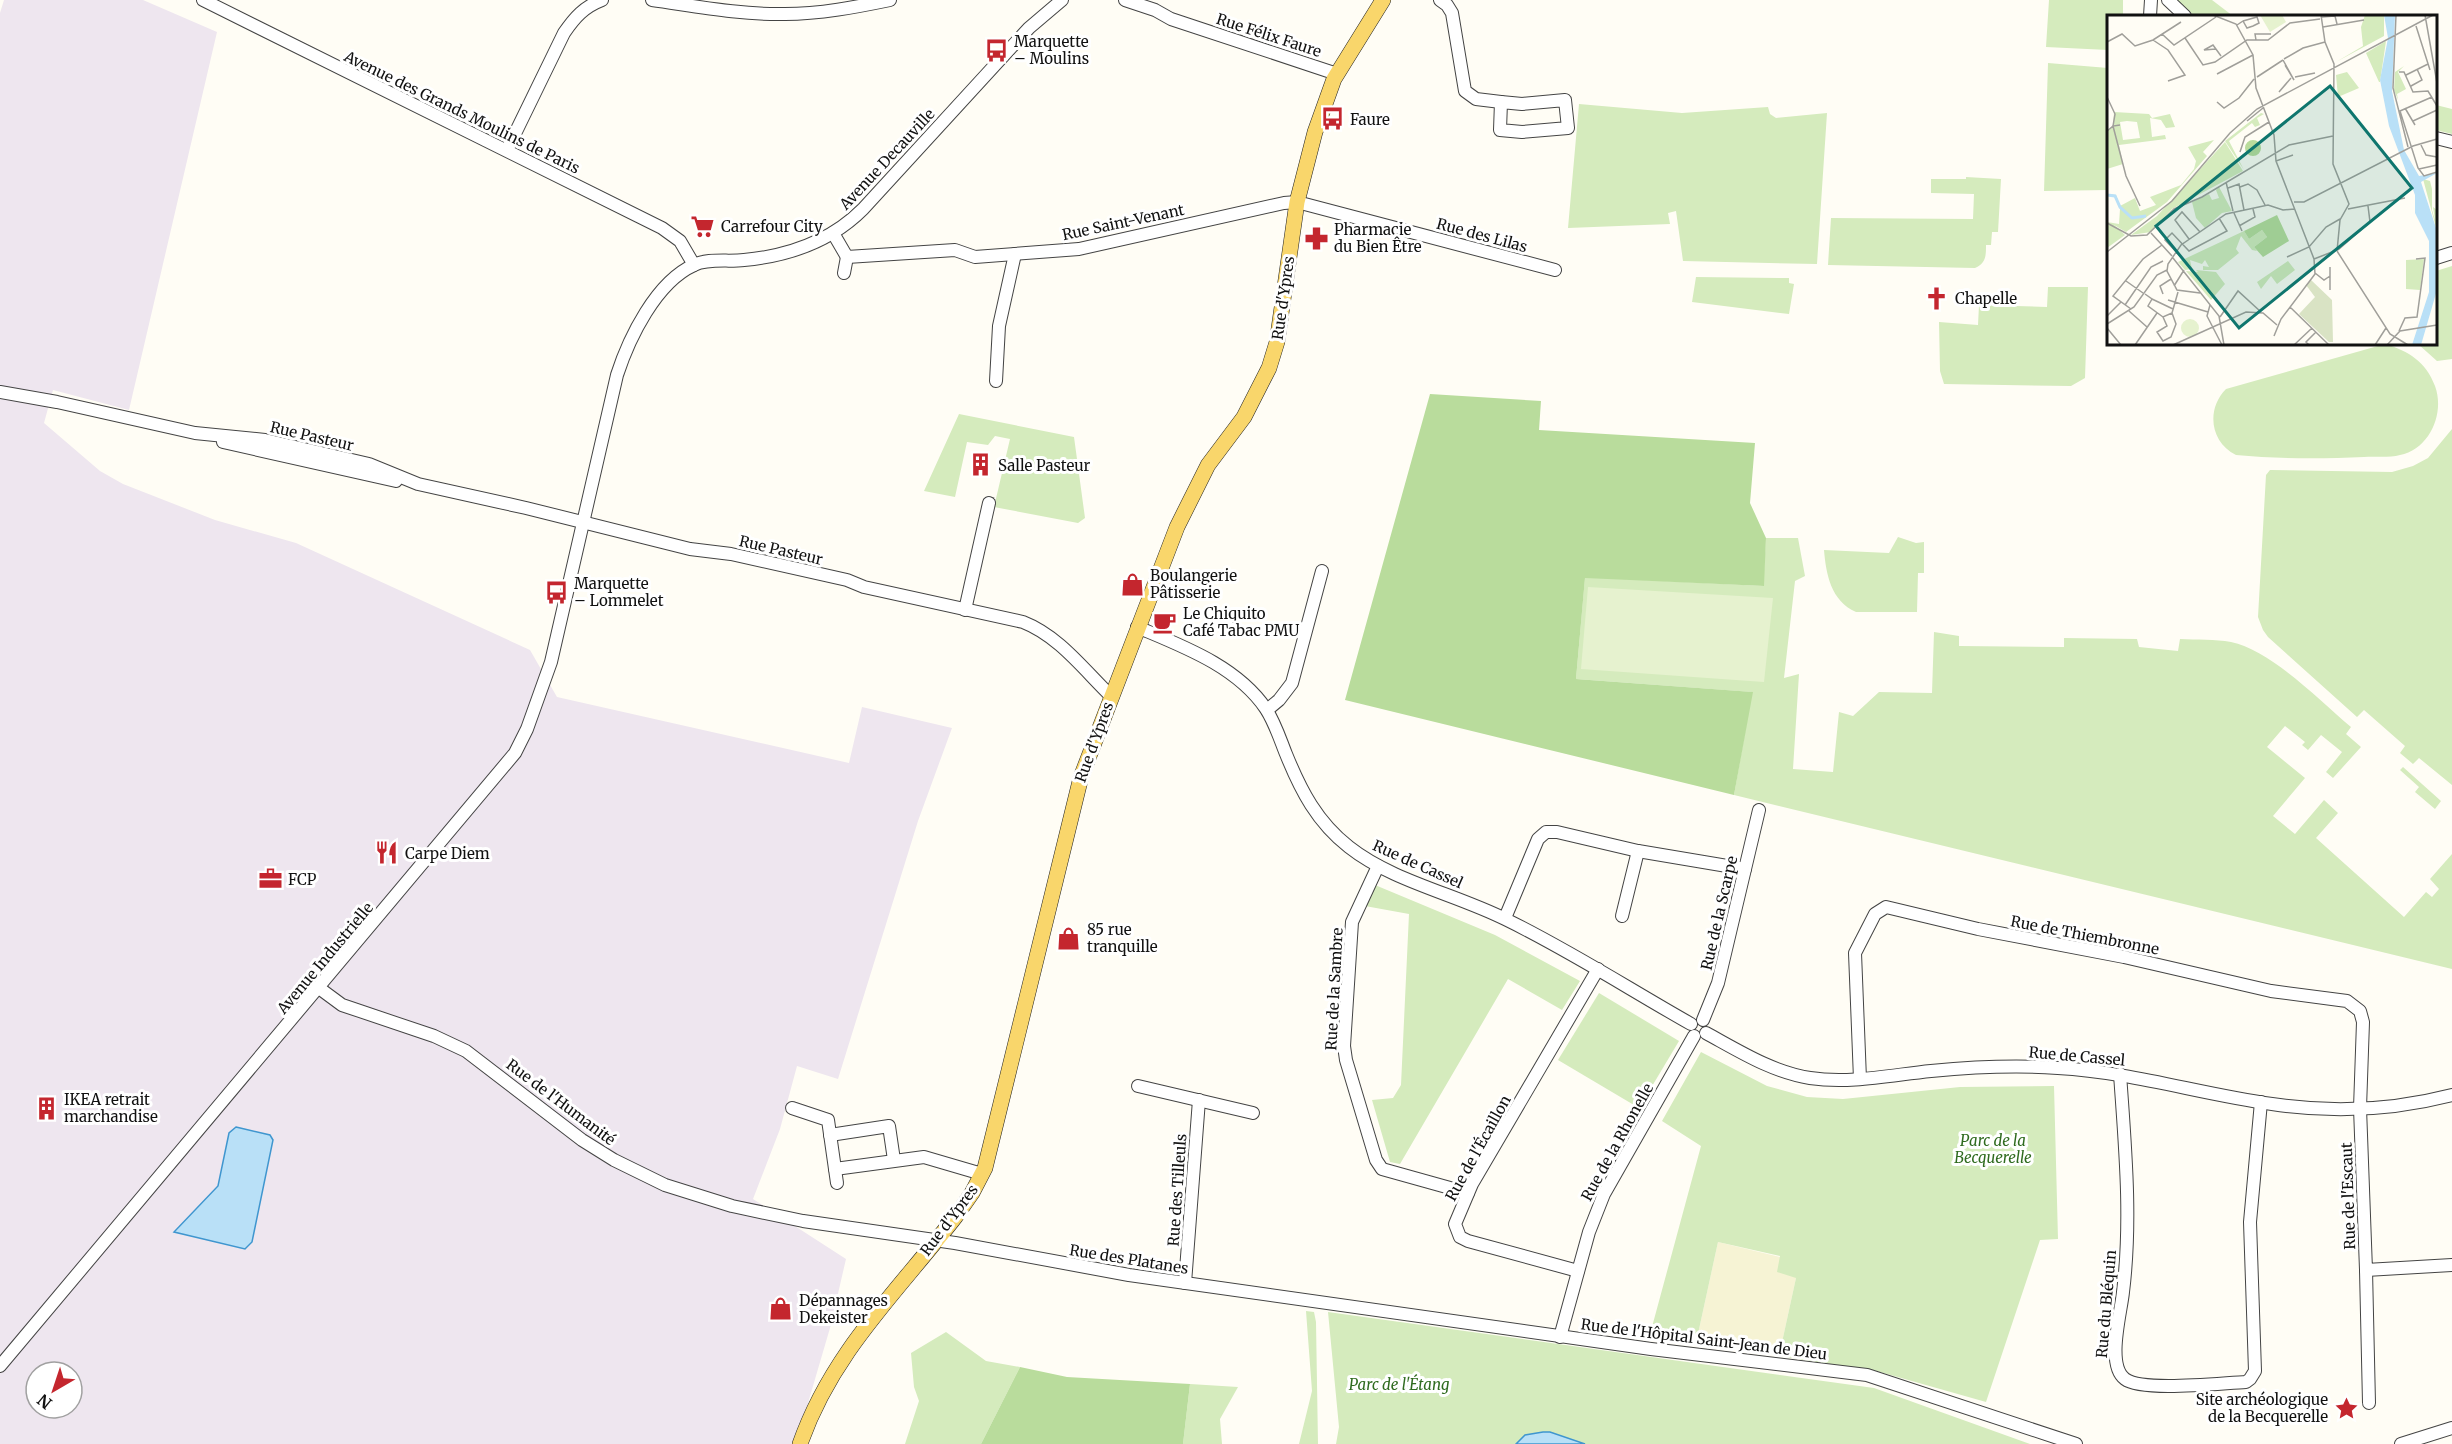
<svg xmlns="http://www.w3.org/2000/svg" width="2452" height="1444" viewBox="0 0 2452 1444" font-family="Merriweather,serif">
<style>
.industrial{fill:#eee6ef;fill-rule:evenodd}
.farmland{fill:#f6f3d4}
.green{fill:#d5ebbd}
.forest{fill:#b9dc9c}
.pitch{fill:#e6f2cf}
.water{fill:#b9e0f7;stroke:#3f96cf;stroke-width:1.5}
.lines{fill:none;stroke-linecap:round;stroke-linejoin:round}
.minor-casing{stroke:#444;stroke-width:14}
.major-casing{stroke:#222;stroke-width:16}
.minor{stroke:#fff;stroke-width:12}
.major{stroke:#f9d66b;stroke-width:15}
.labels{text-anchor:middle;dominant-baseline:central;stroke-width:6;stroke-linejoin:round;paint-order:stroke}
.street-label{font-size:15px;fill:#111;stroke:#fff}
.poi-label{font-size:15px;fill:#111;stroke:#fff;text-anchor:start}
.park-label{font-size:15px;font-style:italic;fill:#2f6b1f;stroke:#fff}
.inset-river{fill:none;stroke:#b9e0f7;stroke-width:3}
.inset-road{fill:none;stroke:#a09f9a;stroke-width:1.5}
.view{fill:#0f766e;fill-opacity:0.15;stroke:#0f766e;stroke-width:3}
.inset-edge{fill:none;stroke:#111;stroke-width:3}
</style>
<rect width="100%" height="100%" fill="#fffdf5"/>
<path class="industrial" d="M4,0H143L217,32L129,410L53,390L44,423L100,471L123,484L215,520L296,543L530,650L557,697L849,763L862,707L952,728L918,821L838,1079L797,1066L780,1129L753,1199L846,1259L830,1328L796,1444H0V13ZM36,1372H72V1408H36Z"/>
<polygon class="farmland" points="1718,1242 1780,1257 1796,1278 1779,1356 1698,1334"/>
<g class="green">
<polygon points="2049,0 2123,0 2123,16 2108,16 2108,50 2046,47"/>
<polygon points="2177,0 2212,0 2233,16 2194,16"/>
<polygon points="2048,63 2108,68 2108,190 2044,191"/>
<polygon points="1579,104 1682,113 1768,107 1770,114 1776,118 1827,113 1817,264 1683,261 1676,211 1668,213 1670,224 1568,228"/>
<polygon points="2436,105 2452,109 2452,134 2436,130"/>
<path d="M1966,177L2001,179L1998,232H1992L1991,245H1986C1986,256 1986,263 1975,268L1828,265L1831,218L1973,219L1974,194L1931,193V179H1966Z"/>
<polygon points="2452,266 2452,359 2437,361 2418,344 2436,344 2436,271"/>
<polygon points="1696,277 1789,278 1789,283 1794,284 1789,314 1692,302"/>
<polygon points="2048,287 2088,287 2085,378 2071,386 1944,384 1940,371 1939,322 1978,325 1979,305 2047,307"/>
<path d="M2385,344C2409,351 2426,362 2435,386C2445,413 2430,449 2400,455C2389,458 2375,456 2364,457C2322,459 2277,459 2236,455C2210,442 2206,409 2226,389Z"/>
<polygon points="959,414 1074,437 1085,518 1078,523 994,507 1010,439 995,436 988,445 967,442 955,497 924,491"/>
<polygon points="2452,429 2452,785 2419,758 2413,764 2400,753 2405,746 2364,710 2357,717 2268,637 2263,630 2258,617 2266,475 2270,470 2392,472 2413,466 2428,458"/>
<path d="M1898,537L1916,543L1924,542V573H1918L1917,612H1856C1831,601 1826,574 1824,550L1889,553Z"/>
<path d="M1766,538H1798L1805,576L1795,581L1784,678L1799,674L1793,769L1833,772L1839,712L1853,716L1879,692L1932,693L1934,632L1959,636V646L2064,647V638L2137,639L2139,647L2178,651L2180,639C2197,640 2215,639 2231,642C2271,650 2320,701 2351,727L2346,734L2361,747L2333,778L2326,772L2342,752L2321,735L2308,750L2302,745L2305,742L2285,726L2267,747L2305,778L2273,816L2295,834L2324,800L2338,813L2316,838L2404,917L2426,892L2432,897L2439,889L2430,879L2452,854V969L1734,795L1752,692L1576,679L1585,577L1763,586Z"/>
<polygon points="2403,767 2441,801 2435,809 2415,792 2419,787 2400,770"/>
<polygon points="1375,885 1495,935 1580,981 1562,1010 1508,979 1400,1164 1390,1162 1372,1100 1393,1098 1401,1085 1409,914 1365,906"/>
<polygon points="1599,993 1679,1041 1639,1108 1558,1060"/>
<polygon points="1701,1052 1767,1086 1807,1097 1843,1099 1960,1087 2054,1086 2058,1239 2040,1240 1986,1402 1880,1372 1779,1356 1796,1278 1777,1272 1780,1256 1718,1242 1698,1334 1676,1330 1673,1342 1649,1338 1701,1146 1662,1121"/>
<polygon points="1306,1311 1314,1312 1316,1322 1318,1444 1299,1444 1312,1391"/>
<polygon points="1328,1312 1874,1388 2030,1444 1336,1444 1339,1427"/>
<polygon points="946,1332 986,1361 1020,1367 981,1444 905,1444 919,1401 914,1387 911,1353"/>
<polygon points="1190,1384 1238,1387 1220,1419 1222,1444 1183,1444"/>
</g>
<g class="forest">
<polygon points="1430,394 1541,401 1539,430 1755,443 1750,503 1766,538 1764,586 1585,578 1576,679 1753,692 1734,795 1345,700"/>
<polygon points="1020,1367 1067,1377 1190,1384 1183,1444 981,1444"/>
</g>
<polygon class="pitch" points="1588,587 1773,598 1764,682 1581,669"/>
<g class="water">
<polygon points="236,1127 270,1135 273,1140 252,1242 245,1249 174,1232 218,1186 229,1133"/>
<polygon points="1543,1432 1550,1432 1585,1444 1516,1444 1525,1435"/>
</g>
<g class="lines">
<defs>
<g id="minor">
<polyline points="203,0 662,228 680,241 694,265"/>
<path d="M652,0C695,6 741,15 785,14C820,14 856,7 890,0"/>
<polyline points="1125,0 1155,10 1171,19 1337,74"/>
<polyline points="1440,0 1447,5 1452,13 1465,91 1476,99 1501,102"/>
<polyline points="2168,0 2185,16"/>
<polyline points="2150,16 2151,0"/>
<polygon points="1565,100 1568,128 1522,132 1500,130 1501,102 1522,104"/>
<polyline points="2436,138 2452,142"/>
<path d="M507,150L564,33C575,17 584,7 602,0"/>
<polyline points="833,233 847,257 955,250 975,257 1079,249 1284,203 1297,202 1555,270"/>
<polyline points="2436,258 2452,253"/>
<polyline points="844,273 847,257"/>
<polyline points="996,381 999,326 1015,254"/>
<path d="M0,392L57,402L195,433L265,440L369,464L418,484L526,508L690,549L731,554L847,580L864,587L1023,622C1059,636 1084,670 1111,696"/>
<polyline points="223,442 396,481"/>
<polyline points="965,610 989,503"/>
<path d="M1137,627C1182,646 1237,666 1266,709C1275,723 1280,739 1286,754C1301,791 1317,822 1349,847C1392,881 1455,894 1505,919C1569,950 1629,989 1691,1024"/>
<polyline points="1267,710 1279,700 1292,683 1322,571"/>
<polyline points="1378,866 1352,922 1344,1046 1346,1060 1376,1160 1382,1169 1468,1193"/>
<polyline points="1622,916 1638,851"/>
<polyline points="1505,918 1538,839 1546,832 1557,832 1638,851 1745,869"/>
<polyline points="319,988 342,1005 434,1036 466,1051 582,1140 614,1160 665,1185 732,1206 803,1221 955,1243 1129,1275 1651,1349 1867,1375 2076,1444"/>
<polyline points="1703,1020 1718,983 1759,810"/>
<path d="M1706,1033C1739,1051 1772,1072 1810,1078C1850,1084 1891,1075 1931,1071C1973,1067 2016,1065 2058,1068C2131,1072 2200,1094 2272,1104C2331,1113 2394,1110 2452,1095"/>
<path d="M2120,1074C2125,1146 2132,1219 2123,1292C2121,1313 2106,1365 2125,1379C2142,1392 2221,1383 2246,1382L2250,1379L2255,1371L2250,1222L2261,1102"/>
<polyline points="1860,1079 1855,953 1875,914 1886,907 1978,929 2124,957 2271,991 2347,1001 2360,1011 2363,1022 2360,1108 2366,1270 2452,1265"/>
<polyline points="1138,1086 1253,1113"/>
<polyline points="792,1108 828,1120 837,1183"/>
<polyline points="830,1135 889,1126 894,1160"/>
<polyline points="835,1169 924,1157 982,1174"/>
<polyline points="2366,1270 2369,1403"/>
<polyline points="1578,1271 1468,1241 1460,1237 1455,1224 1472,1184 1598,969"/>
<polyline points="1185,1283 1199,1100"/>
<polyline points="1560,1337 1589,1232 1604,1194 1694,1036"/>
<path d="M0,1366L515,753L527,729L551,662L617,375C629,338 656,282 694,265C708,258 728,262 744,260C788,256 831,241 863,209L1029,28L1062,0"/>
<polyline points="2401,1444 2452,1428"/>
</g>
<path id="major" d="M800,1444C832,1352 898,1291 956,1216L972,1193L985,1168L1081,777L1177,527L1208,465L1244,417L1269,368L1277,342L1297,202L1315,132L1334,79L1383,0"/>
</defs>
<use href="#minor" class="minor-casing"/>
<use href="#major" class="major-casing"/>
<use href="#minor" class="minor"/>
<use href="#major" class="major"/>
</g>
<defs>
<symbol id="bus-bare" viewBox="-9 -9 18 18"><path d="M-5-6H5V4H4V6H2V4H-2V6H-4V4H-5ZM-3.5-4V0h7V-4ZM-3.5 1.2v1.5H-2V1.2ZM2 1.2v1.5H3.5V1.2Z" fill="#c4262e" stroke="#fff" stroke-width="2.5" paint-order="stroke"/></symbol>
<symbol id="supermarket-bare" viewBox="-9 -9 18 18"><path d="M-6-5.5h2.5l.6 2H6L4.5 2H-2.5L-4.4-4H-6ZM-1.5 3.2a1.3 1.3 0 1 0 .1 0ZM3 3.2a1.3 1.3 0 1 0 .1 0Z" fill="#c4262e" stroke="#fff" stroke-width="2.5" paint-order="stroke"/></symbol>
<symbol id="pharmacy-bare" viewBox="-9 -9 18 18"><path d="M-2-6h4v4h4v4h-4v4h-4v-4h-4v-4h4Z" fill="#c4262e" stroke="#fff" stroke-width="2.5" paint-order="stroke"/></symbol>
<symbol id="church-bare" viewBox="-9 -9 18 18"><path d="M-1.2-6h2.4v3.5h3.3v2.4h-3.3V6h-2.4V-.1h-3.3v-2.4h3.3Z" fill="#c4262e" stroke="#fff" stroke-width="2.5" paint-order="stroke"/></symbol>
<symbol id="building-bare" viewBox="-9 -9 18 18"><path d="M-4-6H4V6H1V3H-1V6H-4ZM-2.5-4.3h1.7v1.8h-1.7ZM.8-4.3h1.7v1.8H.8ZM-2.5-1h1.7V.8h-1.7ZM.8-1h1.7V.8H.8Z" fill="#c4262e" stroke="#fff" stroke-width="2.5" paint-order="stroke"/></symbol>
<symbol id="shop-bare" viewBox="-9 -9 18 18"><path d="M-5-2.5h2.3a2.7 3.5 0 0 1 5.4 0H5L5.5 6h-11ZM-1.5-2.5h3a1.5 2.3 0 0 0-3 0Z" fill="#c4262e" stroke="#fff" stroke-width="2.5" paint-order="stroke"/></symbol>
<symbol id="cafe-bare" viewBox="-9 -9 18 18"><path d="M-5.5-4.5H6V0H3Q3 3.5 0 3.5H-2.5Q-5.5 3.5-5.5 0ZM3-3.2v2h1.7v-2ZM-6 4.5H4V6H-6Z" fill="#c4262e" stroke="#fff" stroke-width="2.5" paint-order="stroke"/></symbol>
<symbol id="restaurant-bare" viewBox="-9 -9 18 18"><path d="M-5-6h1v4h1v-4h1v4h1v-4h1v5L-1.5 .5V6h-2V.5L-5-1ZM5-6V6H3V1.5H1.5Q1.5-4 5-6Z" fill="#c4262e" stroke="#fff" stroke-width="2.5" paint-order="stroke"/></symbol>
<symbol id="office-bare" viewBox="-9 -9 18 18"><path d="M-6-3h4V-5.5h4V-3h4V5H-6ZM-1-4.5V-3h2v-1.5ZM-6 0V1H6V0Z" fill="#c4262e" stroke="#fff" stroke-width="2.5" paint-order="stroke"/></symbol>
<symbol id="sight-bare" viewBox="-9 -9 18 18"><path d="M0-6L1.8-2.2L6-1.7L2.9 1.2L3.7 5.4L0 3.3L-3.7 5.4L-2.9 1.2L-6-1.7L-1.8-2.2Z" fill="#c4262e" stroke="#fff" stroke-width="2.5" paint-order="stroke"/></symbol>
</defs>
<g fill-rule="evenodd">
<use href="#bus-bare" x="980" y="34" width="33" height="33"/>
<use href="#bus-bare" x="1316" y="102" width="33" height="33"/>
<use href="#supermarket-bare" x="686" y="210" width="33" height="33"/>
<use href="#pharmacy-bare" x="1300" y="222" width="33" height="33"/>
<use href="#church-bare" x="1920" y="282" width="33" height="33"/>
<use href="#building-bare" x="964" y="448" width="33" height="33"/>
<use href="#shop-bare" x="1116" y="568" width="33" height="33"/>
<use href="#bus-bare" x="540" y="576" width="33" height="33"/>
<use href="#cafe-bare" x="1148" y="606" width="33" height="33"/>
<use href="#restaurant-bare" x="370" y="836" width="33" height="33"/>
<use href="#office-bare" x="254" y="862" width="33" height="33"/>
<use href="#shop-bare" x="1052" y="922" width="33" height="33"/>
<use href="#building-bare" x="30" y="1092" width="33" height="33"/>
<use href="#shop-bare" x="764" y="1292" width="33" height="33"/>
<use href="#sight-bare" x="2330" y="1392" width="33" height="33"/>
</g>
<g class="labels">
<g class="street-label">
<text transform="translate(1269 35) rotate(18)">Rue Félix Faure</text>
<text transform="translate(462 112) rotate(26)">Avenue des Grands Moulins de Paris</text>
<text transform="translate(887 159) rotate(-47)">Avenue Decauville</text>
<text transform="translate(1123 222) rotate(-12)">Rue Saint-Venant</text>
<text transform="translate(1482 235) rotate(15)">Rue des Lilas</text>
<text transform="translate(1283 298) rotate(-82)">Rue d'Ypres</text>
<text transform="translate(312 436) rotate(13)">Rue Pasteur</text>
<text transform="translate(781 550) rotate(13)">Rue Pasteur</text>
<text transform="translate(1094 742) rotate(-70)">Rue d'Ypres</text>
<text transform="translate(1418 864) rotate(24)">Rue de Cassel</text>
<text transform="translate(1719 913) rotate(-77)">Rue de la Scarpe</text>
<text transform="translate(2085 935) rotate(11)">Rue de Thiembronne</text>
<text transform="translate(325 958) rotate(-50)">Avenue Industrielle</text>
<text transform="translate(1334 989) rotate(-87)">Rue de la Sambre</text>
<text transform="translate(2077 1056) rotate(5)">Rue de Cassel</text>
<text transform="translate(561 1102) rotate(37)">Rue de l'Humanité</text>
<text transform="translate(1617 1142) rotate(-61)">Rue de la Rhonelle</text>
<text transform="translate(1478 1148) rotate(-61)">Rue de l'Écaillon</text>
<text transform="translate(1177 1190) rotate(-86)">Rue des Tilleuls</text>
<text transform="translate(2348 1196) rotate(-92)">Rue de l'Escaut</text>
<text transform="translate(949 1220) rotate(-53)">Rue d'Ypres</text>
<text transform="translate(1129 1259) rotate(9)">Rue des Platanes</text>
<text transform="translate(2106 1304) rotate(-85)">Rue du Bléquin</text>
<text transform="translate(1704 1339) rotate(7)">Rue de l'Hôpital Saint-Jean de Dieu</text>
</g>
<g class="poi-label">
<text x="1014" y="41">Marquette<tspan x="1014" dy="17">– Moulins</tspan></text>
<text x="1350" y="119">Faure</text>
<text x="721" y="226">Carrefour City</text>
<text x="1334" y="229">Pharmacie<tspan x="1334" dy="17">du Bien Être</tspan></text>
<text x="1955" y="298">Chapelle</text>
<text x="998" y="465">Salle Pasteur</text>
<text x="1150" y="575">Boulangerie<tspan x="1150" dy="17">Pâtisserie</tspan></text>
<text x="574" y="583">Marquette<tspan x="574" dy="17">– Lommelet</tspan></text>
<text x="1183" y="613">Le Chiquito<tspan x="1183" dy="17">Café Tabac PMU</tspan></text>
<text x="405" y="853">Carpe Diem</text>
<text x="288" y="879">FCP</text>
<text x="1087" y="929">85 rue<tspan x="1087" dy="17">tranquille</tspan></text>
<text x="64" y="1099">IKEA retrait<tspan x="64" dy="17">marchandise</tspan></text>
<text x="799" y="1300">Dépannages<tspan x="799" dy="17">Dekeister</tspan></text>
<text x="2328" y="1399" text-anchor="end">Site archéologique<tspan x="2328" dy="17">de la Becquerelle</tspan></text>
</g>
<g class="park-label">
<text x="1993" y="1140">Parc de la<tspan x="1993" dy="17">Becquerelle</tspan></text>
<text x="1399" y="1384">Parc de l'Étang</text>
</g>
</g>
<g transform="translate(2107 15)">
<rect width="330" height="330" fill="#fffdf5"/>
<path d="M258,0H277V21L229,47L256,31L254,12ZM279,26L273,67H272L259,38ZM297,51L291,57L299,74L290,79L291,85L287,75L288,57ZM240,57L252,73L231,82L229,60ZM7,97L42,99L45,103L63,99L68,112L59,113L54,105L43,103L45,122L58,120L59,124L12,130L16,149L0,154V116L6,111ZM20,106L30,107L33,123L16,125L13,107ZM154,98L157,99L150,103L153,110L148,112L145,108L122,126L137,155L118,126ZM107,125L96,137L100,141L60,187L19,217L7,210L18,220L0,233V207L12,209L13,194L7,181H0V179L9,180L13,191L28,183L33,196L49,190L43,182L74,170L87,154L89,146L81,132ZM118,127L136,156L65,194L44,217L24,220L50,201ZM316,164L323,166L325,174V195L328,205L326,192L330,195V216ZM112,172L125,196L115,198L98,213L89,203L85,187L102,179L105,185L112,183L109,175ZM155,215L160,222L147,232L150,236L145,235L134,221L129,234L132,238L111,255H96V251L102,252L98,245L95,249L83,245L85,254L78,255L71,247L137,216L142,224ZM317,244L313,275L299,274V245ZM181,246L188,255L170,269L164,261L154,274L150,267ZM89,255L109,257L118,269L104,285L79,256L91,257Z" fill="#d5ebbd" fill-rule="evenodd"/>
<path d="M138 133a8 8 0 1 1 16 0a8 8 0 1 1-16 0ZM170,200L182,226L156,242L147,232L160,222L155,215L142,224L137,216Z" fill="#b9dc9c"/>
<path d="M204,265L225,285L226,327H222L192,299L208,282L199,270Z" fill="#d9e3c4"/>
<path d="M153,0H175L179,7L163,17ZM74 313a9 9 0 1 1 18 0a9 9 0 1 1-18 0Z" fill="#e6f2cf"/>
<path d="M277,0H288L285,76L297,135L312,161L330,158L314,167L330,216V275L314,330H305L322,277V226L308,198V180L282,111L273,65L281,23Z" fill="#b9e0f7"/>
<path class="inset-river" d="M0,180L8,181L13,192L25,203L39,201"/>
<path class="inset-road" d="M106,0L129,9L146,40L149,73L167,120L169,146L207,244L208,259L174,304L167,321M214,0L218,27L227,49L226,149L242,189L233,205L230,236M289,0L286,73L301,132M318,0L330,68M215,2L228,1L230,9M136,6L150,2L152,8L146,11M130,10L136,6L140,13L146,11M309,11L323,55M216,12L257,5M55,19L67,30L109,2M78,23L96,50L108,47L140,25H161L183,8L213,4M46,25L61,35L78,60L61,66M149,25L148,19H164M0,27L15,19L28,31L46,25L74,7M109,34L97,35L106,30L114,41M177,44L196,33L218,27M176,45L187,65L178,50M292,57H297L306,77L321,76L330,91M110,59L146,40M299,60L321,49M150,62L176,45M188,62L208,58M304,71L315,65L310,54M172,77L184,63M0,82L8,99L6,111L0,116M325,82L293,96L311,153L317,161L330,157M110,87L117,93L132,83L147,64M298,93L308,110M140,106L156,93M306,106L330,95M13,110L6,111L19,161L33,191M314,130L319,140L330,142M133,137L138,122L162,107M169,146L186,140M312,154L330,150M119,167L126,196M133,172L141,169L150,175L158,190M121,173L132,169L137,195M187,187H197L306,131L330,124M241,194L298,183M127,198L135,216M0,208L24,221L40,220L67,194L95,182L182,130L226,121M132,211L148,202L146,194M44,218L65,241M82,224L68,205L75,197L93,217M231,235L263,207L261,191M230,236L283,319L301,330M0,237L65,186L123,118L150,94L326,0M180,242L202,232L219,212L233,204M66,243L112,301L117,330M76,244L58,225L65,218L82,236L120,216L112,203M207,244L230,235M223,252V275M208,258L217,265L223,261M19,266L36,278M67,271L77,255M93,278L70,275L60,256L61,249L74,230L119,199L161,190L176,195L188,194M38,279L45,284L41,291L56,302L65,298M56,279L53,271L64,264M45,284L66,294M61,285L101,297M18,290L44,252L56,246M103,290L100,301L115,330M183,292L222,330M24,294L6,281L36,244L55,230M22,296L40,312M0,301L14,287M56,302L60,311L50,317L56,326L64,322L69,309L65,298L71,277M113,302L131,276L154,297M0,309L27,292L50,260L60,255M0,313L14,330M292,316L298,303L310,302L318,243L309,244M28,330L50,298M66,330L139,297L156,298L170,310M187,330L205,313M202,330L199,327L209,317M268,330L279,313M280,330L293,316L330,310"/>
<path class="view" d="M223,71L305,173L132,313L49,211Z"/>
<rect width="330" height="330" class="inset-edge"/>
</g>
<g transform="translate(54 1390) rotate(219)"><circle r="28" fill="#ffffff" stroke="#a0a0a0" stroke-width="1.5"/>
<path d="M0-4.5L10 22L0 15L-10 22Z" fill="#c4262e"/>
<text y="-9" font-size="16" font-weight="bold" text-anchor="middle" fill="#111111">N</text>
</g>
</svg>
